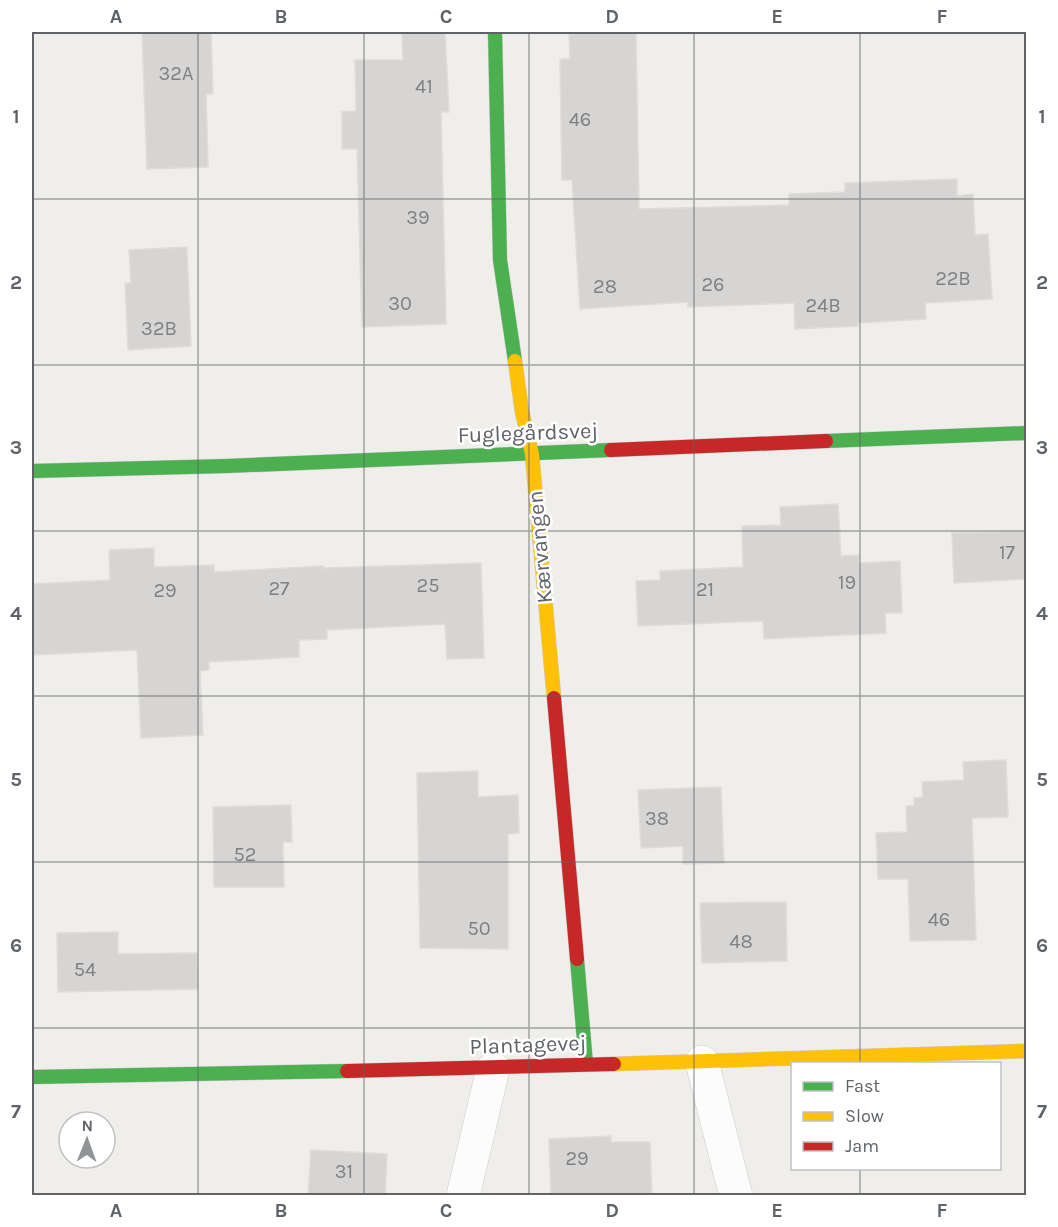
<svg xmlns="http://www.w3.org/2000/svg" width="1058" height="1227" viewBox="0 0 1058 1227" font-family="Karla,sans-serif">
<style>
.building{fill:#d6d5d3;stroke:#deddd9;stroke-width:1.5}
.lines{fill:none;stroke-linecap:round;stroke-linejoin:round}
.street-casing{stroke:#cbcccc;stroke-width:34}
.fast-casing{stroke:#cacacb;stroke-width:15}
.slow-casing{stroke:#cacacb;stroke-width:15}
.jam-casing{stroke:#cacacb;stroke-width:15}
.street{stroke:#fdfcfc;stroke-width:33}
.fast{stroke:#4caf50;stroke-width:14}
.slow{stroke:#ffc107;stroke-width:14}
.jam{stroke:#c62828;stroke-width:14}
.grid{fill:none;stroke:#5f6368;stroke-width:1.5;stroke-opacity:0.55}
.labels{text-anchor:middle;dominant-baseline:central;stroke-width:5;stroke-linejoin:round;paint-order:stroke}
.number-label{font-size:20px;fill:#7e8184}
.street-label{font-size:22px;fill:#5f6368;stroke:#fff}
.neatline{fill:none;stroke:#5f6368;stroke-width:2}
.grid-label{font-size:20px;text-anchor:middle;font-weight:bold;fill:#5f6368}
</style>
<rect width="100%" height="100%" fill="#efeeea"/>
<g class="building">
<polygon points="142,32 211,32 213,94 206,94 208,167 147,169"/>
<polygon points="402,32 445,32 449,112 441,112 446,324 362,327 357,149 342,149 342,112 356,111 355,60 403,60"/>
<polygon points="569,32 636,32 639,209 789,205 789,194 845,192 845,183 957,179 957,196 973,194 975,235 988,234 992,299 925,303 926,319 858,323 858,326 795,329 794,303 688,307 688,302 580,309 572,180 562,180 560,59 570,59"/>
<polygon points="187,247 191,346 128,350 125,283 131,283 129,250"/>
<polygon points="838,504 841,556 859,555 859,563 900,561 902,613 885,613 886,633 764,639 763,621 638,626 636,581 660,580 660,571 743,567 742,526 781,525 780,507"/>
<polygon points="1026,531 1026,579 954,583 952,533"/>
<polygon points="154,548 154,567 214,565 214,572 323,566 323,568 481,563 484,658 447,659 445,624 327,630 327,639 299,640 299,657 209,662 209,670 200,671 203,735 141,738 137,650 32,655 32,584 110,580 109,550"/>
<polygon points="1006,760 1008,817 972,818 976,940 910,941 908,879 878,879 876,833 907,832 906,806 914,806 914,798 923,797 922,782 964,780 963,762"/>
<polygon points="478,771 478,797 518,795 519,833 508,834 508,949 420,948 417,773"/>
<polygon points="721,787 724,863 683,864 683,846 641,848 638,790"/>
<polygon points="291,805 292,842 283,842 284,887 214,887 213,807"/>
<polygon points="786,902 787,961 702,963 700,903"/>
<polygon points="118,932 118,954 197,953 198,989 58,992 57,933"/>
<polygon points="611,1136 611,1142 650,1142 652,1196 551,1196 549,1139"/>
<polygon points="311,1150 387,1154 385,1196 308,1196"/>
</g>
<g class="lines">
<defs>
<g id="street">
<polyline points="702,1062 736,1196"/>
<polyline points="463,1196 493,1069"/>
</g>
<g id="fast">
<polyline points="495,32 500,260 515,361"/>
<polyline points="826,441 1026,433"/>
<polyline points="32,471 227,466 611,450"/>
<polyline points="577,959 586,1064"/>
<polyline points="32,1077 347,1071"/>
</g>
<g id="slow">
<polyline points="515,361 522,412 532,454 554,698"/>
<polyline points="614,1064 1026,1051"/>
</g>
<g id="jam">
<polyline points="611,450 826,441"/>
<polyline points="554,698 577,959"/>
<polyline points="347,1071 614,1064"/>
</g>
</defs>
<use href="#street" class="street-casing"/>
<use href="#fast" class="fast-casing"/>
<use href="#slow" class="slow-casing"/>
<use href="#jam" class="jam-casing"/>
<use href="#street" class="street"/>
<use href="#fast" class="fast"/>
<use href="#slow" class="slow"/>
<use href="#jam" class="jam"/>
</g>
<path class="grid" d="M198,32V1196M364,32V1196M529,32V1196M694,32V1196M860,32V1064M32,199H1026M32,365H1026M32,531H1026M32,696H1026M32,862H1026M32,1028H1026M860,1168V1196"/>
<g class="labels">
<g class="number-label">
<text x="176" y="73">32A</text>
<text x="424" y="86">41</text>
<text x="580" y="119">46</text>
<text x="418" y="217">39</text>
<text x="953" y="278">22B</text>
<text x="713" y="284">26</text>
<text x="605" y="286">28</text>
<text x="400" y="303">30</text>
<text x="823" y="305">24B</text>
<text x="159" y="328">32B</text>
<text x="1007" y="552">17</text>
<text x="847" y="582">19</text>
<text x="428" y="585">25</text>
<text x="279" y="588">27</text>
<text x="705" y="589">21</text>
<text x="165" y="590">29</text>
<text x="657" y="818">38</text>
<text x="245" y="854">52</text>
<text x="939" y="919">46</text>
<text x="479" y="928">50</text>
<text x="741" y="941">48</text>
<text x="85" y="969">54</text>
<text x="577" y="1158">29</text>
<text x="344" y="1171">31</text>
</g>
<g class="street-label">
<text transform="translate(528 433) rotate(-2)">Fuglegårdsvej</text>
<text transform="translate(540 547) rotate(-95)">Kærvangen</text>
<text transform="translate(528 1045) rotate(-2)">Plantagevej</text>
</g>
</g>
<rect width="1058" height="1227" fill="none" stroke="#ffffff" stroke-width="66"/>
<rect x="791" y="1062" width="210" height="108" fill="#ffffff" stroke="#bfc1c3" stroke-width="1.5"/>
<rect x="803" y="1082" width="30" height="9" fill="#4caf50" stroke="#bfc1c3" stroke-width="1.5"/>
<text x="845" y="1092" font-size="18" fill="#5f6368">Fast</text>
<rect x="803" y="1112" width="30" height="9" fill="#ffc107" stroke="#bfc1c3" stroke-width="1.5"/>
<text x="845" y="1122" font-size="18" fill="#5f6368">Slow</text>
<rect x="803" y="1142" width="30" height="9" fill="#c62828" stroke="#bfc1c3" stroke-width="1.5"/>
<text x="845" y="1152" font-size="18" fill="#5f6368">Jam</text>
<g transform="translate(87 1140) rotate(1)"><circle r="28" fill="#ffffff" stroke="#bfc1c3" stroke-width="1.5"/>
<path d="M0-4.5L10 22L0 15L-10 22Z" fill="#919496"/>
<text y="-9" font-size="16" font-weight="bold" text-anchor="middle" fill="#5f6368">N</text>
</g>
<rect x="33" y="33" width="992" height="1161" class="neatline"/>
<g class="grid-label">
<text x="116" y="23">A</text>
<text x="281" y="23">B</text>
<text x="446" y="23">C</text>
<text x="612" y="23">D</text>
<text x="777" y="23">E</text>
<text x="942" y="23">F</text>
<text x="16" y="123">1</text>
<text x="1042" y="123">1</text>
<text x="16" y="289">2</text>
<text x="1042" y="289">2</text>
<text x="16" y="454">3</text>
<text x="1042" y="454">3</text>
<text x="16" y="620">4</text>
<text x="1042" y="620">4</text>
<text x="16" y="786">5</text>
<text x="1042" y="786">5</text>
<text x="16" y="952">6</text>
<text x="1042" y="952">6</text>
<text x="16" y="1118">7</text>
<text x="1042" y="1118">7</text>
<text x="116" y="1217">A</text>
<text x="281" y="1217">B</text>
<text x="446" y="1217">C</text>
<text x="612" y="1217">D</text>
<text x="777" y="1217">E</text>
<text x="942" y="1217">F</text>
</g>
</svg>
